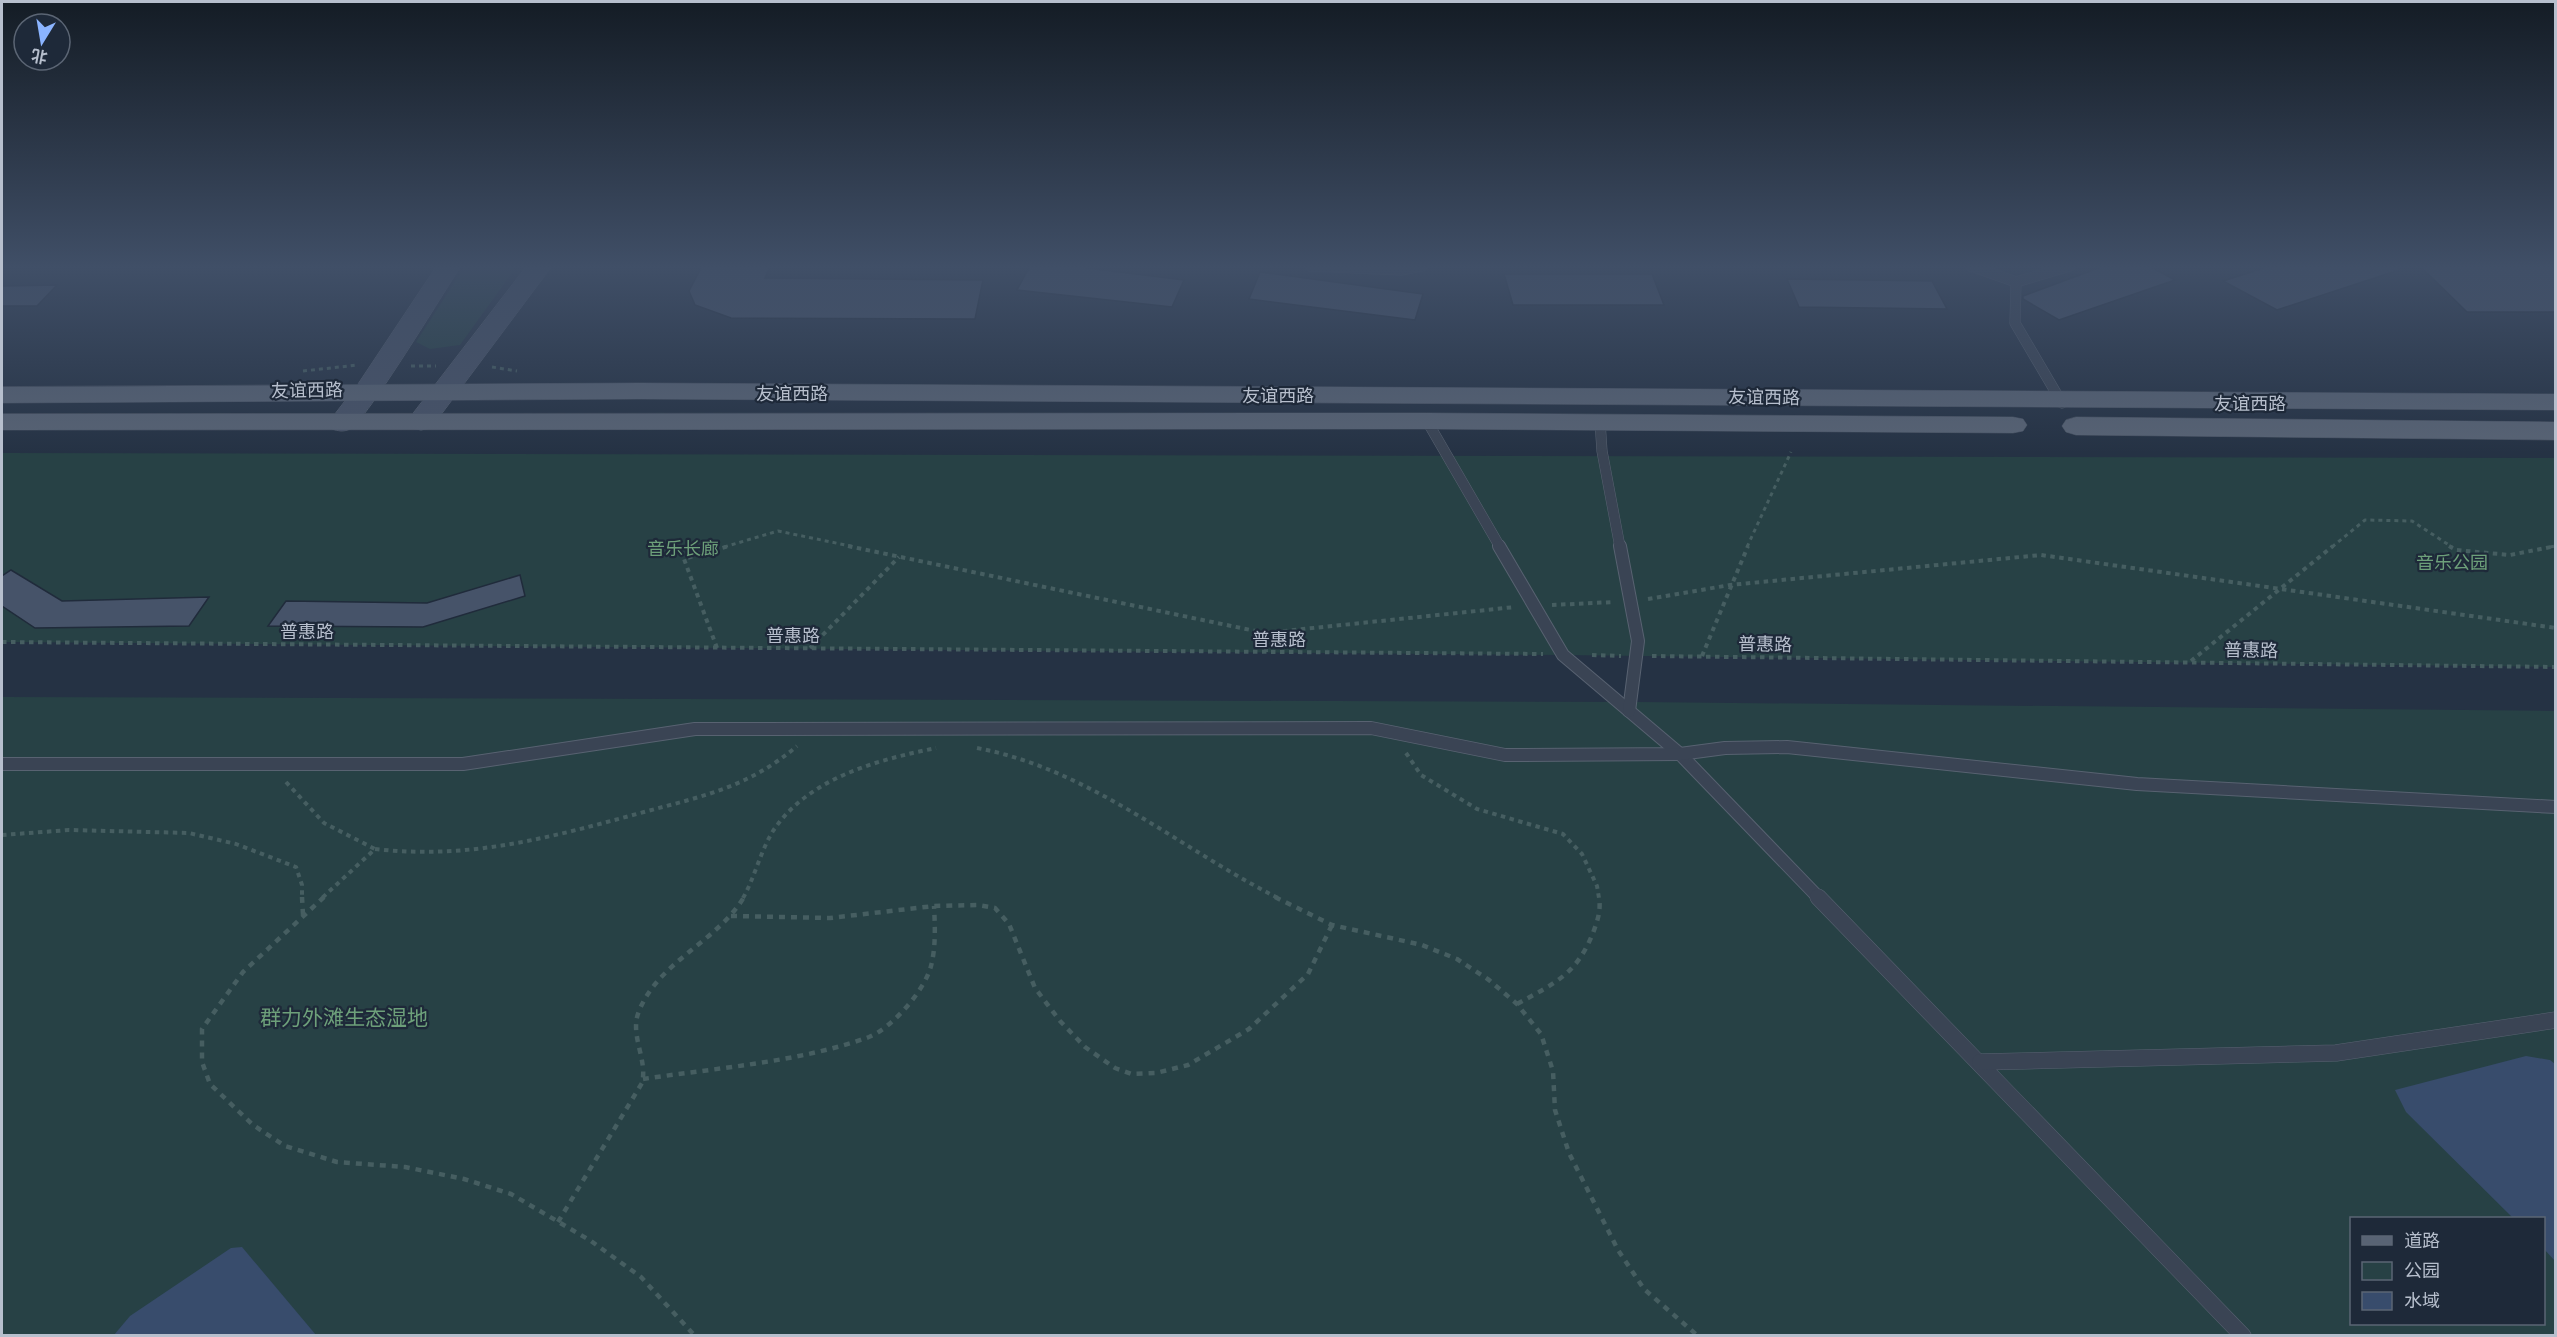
<svg xmlns="http://www.w3.org/2000/svg" width="2557" height="1337" viewBox="0 0 2557 1337" font-family="'PT Sans Narrow','Noto Sans SC',sans-serif">
<style>
.green{fill:#274145;fill-rule:evenodd}
.water{fill:#384c6c}
.building{fill:#465369;stroke:#202b3b;stroke-width:1.5}
.lines{fill:none;stroke-linecap:round;stroke-linejoin:round}
.lane-far2-casing{stroke:#586271;stroke-width:11}
.lane-far1-casing{stroke:#586271;stroke-width:14}
.lane-casing{stroke:#586271;stroke-width:17}
.secondary-casing{stroke:#586271;stroke-width:1}
.primary-casing{stroke:#434d5d;stroke-width:1}
.path-far2{stroke:#465e61;stroke-width:3;stroke-dasharray:4 4;stroke-linecap:butt}
.path-far1{stroke:#465e61;stroke-width:4;stroke-dasharray:4.5 4.5;stroke-linecap:butt}
.path{stroke:#465e61;stroke-width:4.5;stroke-dasharray:6 6;stroke-linecap:butt}
.lane-far2{stroke:#3a4454;stroke-width:10}
.lane-far1{stroke:#3a4454;stroke-width:12}
.lane{stroke:#3a4454;stroke-width:16}
.secondary{fill:#475267;fill-rule:evenodd}
.primary{fill:#586374;fill-rule:evenodd}
.labels{text-anchor:middle;dominant-baseline:central;stroke-width:4.5;stroke-linejoin:round;paint-order:stroke}
.street-label{font-size:18px;fill:#b7bfcd;stroke:#1e2939}
.park-label{font-size:18px;fill:#6da07a;stroke:#1e2939}
.near-park-label{font-size:21px;fill:#6da07a;stroke:#1e2939}
</style>
<rect width="100%" height="100%" fill="#253244"/>
<g class="green">
<polygon points="465,266 517,266 460,345 430,349 416,342"/>
<polygon points="2,453 2555,458 2555,667 1563,655 2,642"/>
<path d="M2,697L1640,702L2555,711V1335L2,1336ZM2352,1218H2544V1324H2352Z"/>
</g>
<g class="water">
<polygon points="2526,1056 2550,1060 2555,1064 2555,1261 2544,1249 2544,1218 2513,1218 2406,1112 2395,1090"/>
<polygon points="242,1247 316,1335 114,1335 130,1316 231,1248"/>
</g>
<g class="building">
<polygon points="702,266 770,266 765,278 983,280 975,319 731,318 695,305 689,291"/>
<polygon points="1030,266 1071,266 1184,280 1172,307 1017,290"/>
<polygon points="2104,266 2149,266 2175,280 2059,320 2023,299 2023,296"/>
<polygon points="2270,266 2399,266 2399,270 2277,310 2223,281"/>
<polygon points="2420,266 2556,266 2556,312 2467,312"/>
<polygon points="1260,272 1423,294 1415,320 1249,299"/>
<polygon points="1504,274 1652,274 1664,305 1513,305"/>
<polygon points="1787,279 1932,281 1947,309 1799,307"/>
<polygon points="57,285 37,306 2,306 2,286"/>
<polygon points="11,570 62,601 209,597 189,626 35,628 2,606 2,576"/>
<polygon points="520,575 525,596 423,627 268,626 286,601 427,603"/>
</g>
<g class="lines">
<defs>
<g id="lane-far2">
<polyline points="1310,266 1401,270 1422,266"/>
<polyline points="1971,266 2016,282 2070,266"/>
<polyline points="2016,282 2015,323 2062,403"/>
<polyline points="1427,421 1500,547"/>
<polyline points="1600,421 1602,451 1620,547"/>
</g>
<g id="lane-far1">
<polyline points="1499,546 1563,655 1680,754 1819,898"/>
<polyline points="1620,546 1638,641 1629,711"/>
<polyline points="2,764 463,764 695,729 1371,728 1505,755 1680,754 1725,748 1787,747 2137,784 2556,807"/>
</g>
<g id="lane">
<polyline points="1818,897 2243,1336"/>
<polyline points="1980,1062 2336,1053 2556,1020"/>
</g>
<g id="secondary">
<path d="M437,266H461C445,290 366,421 350,429C344,432 338,431 332,429L328,423L358,384Z"/>
<polygon points="527,266 552,266 431,428 421,430 411,428 407,422 411,416"/>
</g>
<g id="primary">
<polygon points="640,383 2556,394 2556,410 640,399 2,403 2,387"/>
<polygon points="1427,413 2013,417 2023,419 2027,425 2023,431 2013,433 1427,429 2,430 2,414"/>
<polygon points="2076,417 2556,422 2556,440 2076,435 2066,432 2062,426 2066,420"/>
</g>
</defs>
<use href="#lane-far2" class="lane-far2-casing"/>
<use href="#lane-far1" class="lane-far1-casing"/>
<use href="#lane" class="lane-casing"/>
<use href="#secondary" class="secondary-casing"/>
<use href="#primary" class="primary-casing"/>
<g class="path-far2">
<polyline points="411,366 436,366"/>
<polyline points="492,367 517,371"/>
<polyline points="303,371 358,365"/>
<polyline points="724,547 778,531 855,547"/>
<polyline points="1747,547 1791,452"/>
<polyline points="2332,547 2365,520 2412,521 2452,547"/>
<polyline points="2550,547 2556,546"/>
</g>
<g class="path-far1">
<polyline points="848,546 1265,633 1266,652"/>
<polyline points="2449,546 2456,550 2510,555 2556,546"/>
<polyline points="1648,599 1730,585 2041,555 2556,628"/>
<polyline points="1552,605 1614,602"/>
<polyline points="1265,633 1515,607"/>
<polyline points="2,642 1543,654"/>
<polyline points="717,648 684,559 729,546"/>
<polyline points="810,648 899,557"/>
<polyline points="1592,655 1621,656"/>
<polyline points="1652,656 2556,667"/>
<polyline points="1702,656 1748,546"/>
<polyline points="2191,661 2333,546"/>
<path d="M977,748C1089,769 1179,848 1278,898"/>
<polyline points="1406,753 1421,775 1477,809 1563,834 1582,854 1597,886 1599,898"/>
<polyline points="286,782 324,823 375,849 322,898"/>
<polyline points="2,835 69,830 189,833 236,844 296,867 302,885 302,898"/>
<path d="M375,849C471,860 552,837 644,812C703,796 749,787 797,746"/>
<path d="M743,898C755,877 760,852 773,831C808,778 877,760 936,748"/>
</g>
<g class="path">
<polyline points="302,897 303,915"/>
<polyline points="324,897 243,972 202,1029 202,1062 210,1084 253,1125 285,1146 337,1162 405,1167 464,1179 511,1194 591,1241 641,1277 695,1336"/>
<polyline points="1275,897 1332,925 1422,945 1457,959 1489,980 1517,1004 1541,1034 1553,1071 1555,1110 1569,1153 1618,1250 1644,1289 1698,1336"/>
<polyline points="731,916 830,918 934,906 978,905 995,908 1009,924 1035,988 1060,1021 1085,1047 1115,1068 1132,1074 1156,1073 1188,1065 1249,1029 1308,974 1332,925"/>
<path d="M1517,1004C1555,983 1576,975 1593,933C1598,919 1601,911 1599,897"/>
<path d="M643,1079C716,1068 800,1062 869,1037C892,1028 925,990 931,966C936,947 935,925 934,906"/>
<path d="M558,1222L642,1083C648,1059 629,1035 639,1011C659,961 717,942 744,897"/>
</g>
<use href="#lane-far2" class="lane-far2"/>
<use href="#lane-far1" class="lane-far1"/>
<use href="#lane" class="lane"/>
<use href="#secondary" class="secondary"/>
<use href="#primary" class="primary"/>
</g>
<linearGradient id="sky" x2="0" y2="1"><stop stop-color="#141c25"/><stop offset="0.59" stop-color="#404f67"/><stop offset="1" stop-color="#404f67" stop-opacity="0"/></linearGradient>
<rect width="2557" height="453" fill="url(#sky)"/>
<g class="labels">
<g class="street-label">
<text transform="translate(307 390) rotate(-1)">友谊西路</text>
<text x="792" y="393">友谊西路</text>
<text x="1278" y="395">友谊西路</text>
<text transform="translate(1764 397) rotate(1)">友谊西路</text>
<text x="2250" y="403">友谊西路</text>
<text x="307" y="631">普惠路</text>
<text x="793" y="635">普惠路</text>
<text x="1279" y="639">普惠路</text>
<text transform="translate(1765 644) rotate(1)">普惠路</text>
<text transform="translate(2251 650) rotate(1)">普惠路</text>
</g>
<g class="park-label">
<text x="683" y="548">音乐长廊</text>
<text x="2452" y="562">音乐公园</text>
</g>
<g class="near-park-label">
<text x="344" y="1017">群力外滩生态湿地</text>
</g>
</g>
<rect width="2557" height="1337" fill="none" stroke="#b7bfcd" stroke-width="6"/>
<rect x="2350" y="1217" width="195" height="108" fill="#1e2939" stroke="#5b6574" stroke-width="1.5"/>
<rect x="2362" y="1236" width="30" height="9" fill="#586374" stroke="#5b6574" stroke-width="1.5"/>
<text x="2404" y="1247" font-size="18" fill="#b7bfcd">道路</text>
<rect x="2362" y="1262" width="30" height="18" fill="#274145" stroke="#5b6574" stroke-width="1.5"/>
<text x="2404" y="1277" font-size="18" fill="#b7bfcd">公园</text>
<rect x="2362" y="1292" width="30" height="18" fill="#384c6c" stroke="#5b6574" stroke-width="1.5"/>
<text x="2404" y="1307" font-size="18" fill="#b7bfcd">水域</text>
<g transform="translate(42 42) rotate(191)"><circle r="28" fill="#1e2939" stroke="#5b6574" stroke-width="1.5"/>
<path d="M0-4.5L10 22L0 15L-10 22Z" fill="#8bb4ff"/>
<text y="-9" font-size="16" font-weight="bold" text-anchor="middle" fill="#b7bfcd">北</text>
</g>
</svg>
